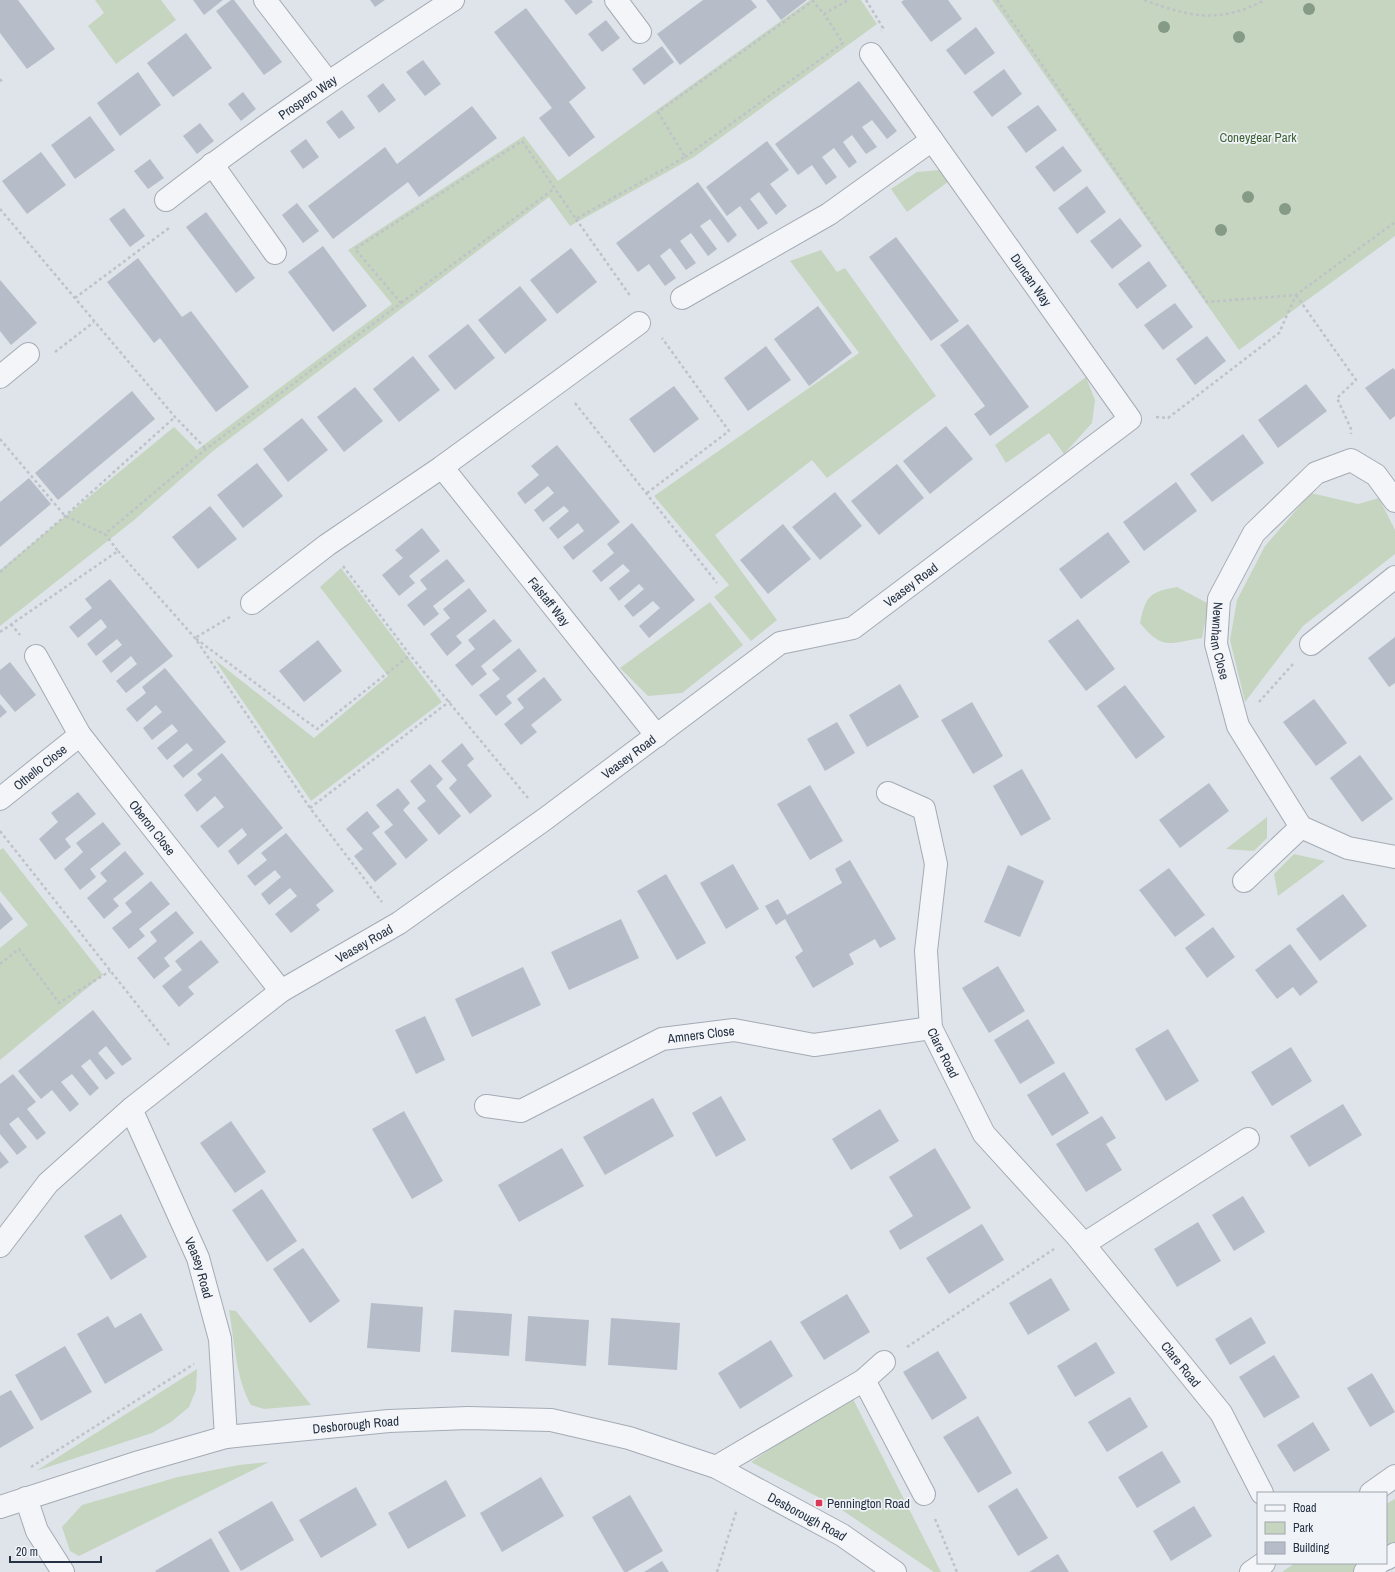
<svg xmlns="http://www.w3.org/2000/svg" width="1395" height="1572" viewBox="0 0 1395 1572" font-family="'Archivo Narrow',sans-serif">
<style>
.green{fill:#c6d5c0}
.building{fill:#b6bdc8}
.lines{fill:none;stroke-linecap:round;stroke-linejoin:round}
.minor-casing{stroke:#a4abb5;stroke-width:24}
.path{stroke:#bec2c9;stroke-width:2.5;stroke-dasharray:3 3;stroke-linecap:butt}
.minor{stroke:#f3f5f8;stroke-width:22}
.tree{fill:#869b85}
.poi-dot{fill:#dc3858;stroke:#eff3f7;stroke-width:1.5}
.labels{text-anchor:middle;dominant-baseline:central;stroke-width:3.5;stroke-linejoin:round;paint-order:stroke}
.street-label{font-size:13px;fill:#263243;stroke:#eff3f7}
.park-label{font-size:13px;fill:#3d6032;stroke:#eff3f7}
.poi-label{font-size:13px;fill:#263243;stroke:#eff3f7;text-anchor:start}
</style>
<rect width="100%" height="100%" fill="#dfe4ea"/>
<g class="green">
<polygon points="95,0 161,0 176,20 116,64 88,26 104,13"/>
<polygon points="810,0 861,0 877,24 694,157 570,226 549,197 213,451 133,521 0,626 0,570 174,427 197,450 392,304 348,250 524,136 558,181"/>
<polygon points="992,0 1395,0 1395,236 1239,350"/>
<polygon points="939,170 952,179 907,212 891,189 917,172"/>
<polygon points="821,250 837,272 845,268 936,396 827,478 812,460 715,535 777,620 751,641 714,597 729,585 654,496 859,353 790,261"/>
<polygon points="1086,377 1095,400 1092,423 1064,454 1049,433 1006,463 995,445"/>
<polygon points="1311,493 1358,504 1379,498 1395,530 1395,554 1303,626 1245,702 1230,640 1237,600 1265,546"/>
<polygon points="341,568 442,702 311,801 214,659 314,738 388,676 320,587"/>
<path d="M1177,587L1209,604L1202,638C1169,643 1163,651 1140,623C1146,595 1150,592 1177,587Z"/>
<polygon points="710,602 743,645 682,693 648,696 620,668"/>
<polygon points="1267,817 1267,838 1254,851 1226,849"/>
<polygon points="3,848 103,975 0,1060 0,948 28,925 0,891 0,850"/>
<polygon points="1294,854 1325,861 1278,896 1274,874"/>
<path d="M229,1310L236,1311L311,1405L264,1409L251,1405C236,1380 234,1339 229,1310Z"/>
<polygon points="197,1369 196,1390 189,1407 171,1422 152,1433 36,1471"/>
<polygon points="851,1395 941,1572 934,1572 839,1508 751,1462"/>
<polygon points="269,1462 79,1556 70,1551 62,1527 82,1505 178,1477 239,1465"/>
<polygon points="1395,1499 1395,1555 1386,1560 1386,1504"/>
<polygon points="1295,1563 1382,1563 1366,1572 1282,1572"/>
</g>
<g class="building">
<polygon points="0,0 18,0 55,49 27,69 0,33"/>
<polygon points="193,0 223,0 204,15"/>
<polygon points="231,0 234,0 282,62 264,75 216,11"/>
<polygon points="370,0 385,0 375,7"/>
<polygon points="564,0 591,0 593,2 576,15"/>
<polygon points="703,0 751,0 757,7 680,65 657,34"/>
<polygon points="766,0 807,0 781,20"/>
<polygon points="904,0 948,0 962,19 931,42 901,2"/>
<polygon points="526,8 586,88 569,102 595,137 569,157 539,118 552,108 494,32"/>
<polygon points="606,20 620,38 602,52 588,34"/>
<polygon points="976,27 995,53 965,75 946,50"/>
<polygon points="186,33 212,68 173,97 147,63"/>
<polygon points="662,46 674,62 644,85 632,69"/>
<polygon points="423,60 441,84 425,96 406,72"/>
<polygon points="1004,69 1022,94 992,117 973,92"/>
<polygon points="138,72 161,105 120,136 97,103"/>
<polygon points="859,81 897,131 887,139 872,120 862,127 877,147 866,154 852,135 843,142 857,162 849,168 834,148 822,157 837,177 826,185 812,165 798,175 775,144"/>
<polygon points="383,83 396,100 379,113 367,96"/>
<polygon points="243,92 256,109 241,121 228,104"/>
<polygon points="1038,105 1057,130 1026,153 1007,127"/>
<polygon points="472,106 497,138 419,197 408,182 333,239 308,206 385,147 397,164"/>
<polygon points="342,110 355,128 339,139 326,122"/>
<polygon points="90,116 115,150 75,179 51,145"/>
<polygon points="200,123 214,141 197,154 183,136"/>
<polygon points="306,139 319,157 303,169 290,151"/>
<polygon points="767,141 789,170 770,184 787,206 776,215 759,192 750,199 768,223 758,230 740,206 727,216 706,187"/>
<polygon points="1063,146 1082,171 1054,192 1035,167"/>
<polygon points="41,152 66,185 27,214 2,181"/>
<polygon points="150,159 164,178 148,189 134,171"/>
<polygon points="698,182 737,235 728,243 710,219 700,226 717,249 708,256 691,233 680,241 696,263 686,270 670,248 660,256 676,278 665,286 649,264 638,272 616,243"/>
<polygon points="1087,186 1106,212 1077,234 1058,208"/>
<polygon points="297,203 319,231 303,243 282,215"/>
<polygon points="124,208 145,236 130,247 109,219"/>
<polygon points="206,212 255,278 236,293 186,227"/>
<polygon points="1120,218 1142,246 1112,269 1090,241"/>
<polygon points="896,237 959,321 931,341 869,257"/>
<polygon points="323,246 367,306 333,332 288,272"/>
<polygon points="571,248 597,282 557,314 530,280"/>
<polygon points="138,258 182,317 191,311 249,387 216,412 160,338 154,343 107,282"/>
<polygon points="1149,261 1167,286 1137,309 1118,284"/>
<polygon points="0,280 37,323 11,345 0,331"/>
<polygon points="520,286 547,320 505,354 478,320"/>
<polygon points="1175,303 1193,327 1163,350 1144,325"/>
<polygon points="818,306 852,353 809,386 774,339"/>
<polygon points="468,324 495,358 455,390 428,356"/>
<polygon points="968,324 1029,407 990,436 974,414 985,406 940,345"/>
<polygon points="1207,336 1226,361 1195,385 1176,359"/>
<polygon points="766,346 791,380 748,411 724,378"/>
<polygon points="413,356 440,390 399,422 373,389"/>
<polygon points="1393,368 1395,370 1395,416 1390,420 1365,388"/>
<polygon points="1306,384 1327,411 1278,448 1258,420"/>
<polygon points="674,386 699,419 654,453 629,419"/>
<polygon points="355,387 383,421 344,452 317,417"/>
<polygon points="132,391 155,419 58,500 35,473"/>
<polygon points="302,418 328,450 288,482 263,449"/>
<polygon points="946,426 973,459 930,494 903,461"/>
<polygon points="1243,434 1264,463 1212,502 1190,474"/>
<polygon points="557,445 620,522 573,560 563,547 584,531 578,523 558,539 549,528 569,511 564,506 543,522 534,510 554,493 548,486 525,504 517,493 539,475 531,466"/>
<polygon points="257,463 283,496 243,528 217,495"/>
<polygon points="897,464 924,498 879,535 851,501"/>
<polygon points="29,478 51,504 0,547 0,502"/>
<polygon points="1176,482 1197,511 1144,551 1123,522"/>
<polygon points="835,492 862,526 820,560 792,527"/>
<polygon points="210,506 237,539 198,569 172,537"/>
<polygon points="632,523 695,600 649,638 639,626 660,608 653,601 633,617 624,606 644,589 639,584 619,601 609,588 630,571 623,564 601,582 592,571 614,553 607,544"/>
<polygon points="783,524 811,559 768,594 740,560"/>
<polygon points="422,528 440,551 409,576 415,583 399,596 382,575 403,558 395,550"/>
<polygon points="1108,532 1130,562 1081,599 1059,569"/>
<polygon points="447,559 465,581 433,606 439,614 424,626 407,605 427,589 420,580"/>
<polygon points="110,579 173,656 126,693 116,681 137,664 131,656 111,673 102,661 122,645 117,639 96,656 87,644 107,627 101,619 78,638 69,627 92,608 85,599"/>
<polygon points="469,588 487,611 456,636 462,643 447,656 430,634 450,618 443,609"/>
<polygon points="494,619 512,641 481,666 487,674 472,686 455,665 475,649 468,640"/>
<polygon points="1078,619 1115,669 1086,691 1048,641"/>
<polygon points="1395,637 1395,683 1389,687 1368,658"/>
<polygon points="318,640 342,671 304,702 279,671"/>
<polygon points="519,648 537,671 506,696 512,703 496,716 479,695 500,679 492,670"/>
<polygon points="10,662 36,695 15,712 0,694 0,670"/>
<polygon points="165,668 226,742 183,778 173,766 193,750 187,743 167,760 157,748 178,731 172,724 152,740 143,728 162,712 156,705 137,722 126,709 146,693 142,687"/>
<polygon points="544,677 562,700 531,725 537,732 521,745 504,724 524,708 517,699"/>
<polygon points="900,684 919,717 867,747 849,715"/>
<polygon points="1125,685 1165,737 1136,759 1097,706"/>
<polygon points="1314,699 1347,743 1316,766 1283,722"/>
<polygon points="972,702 1003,756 973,774 941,720"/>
<polygon points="0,704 7,712 0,718"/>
<polygon points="837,722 855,753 825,771 807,739"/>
<polygon points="462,743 474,759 467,765 492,796 470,814 449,788 457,780 441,761"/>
<polygon points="222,753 283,828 238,865 228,851 247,835 242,828 218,848 200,826 224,807 215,796 197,812 184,795 202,780 197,774"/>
<polygon points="1360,755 1393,799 1362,822 1330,778"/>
<polygon points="430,764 443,779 436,786 461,816 439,835 417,808 426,801 410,781"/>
<polygon points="1022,769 1051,819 1021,836 993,786"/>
<polygon points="1209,783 1229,811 1180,848 1159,820"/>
<polygon points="810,785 843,841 810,860 777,804"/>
<polygon points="398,788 410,803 403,810 428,840 406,859 384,832 393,825 376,805"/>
<polygon points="78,792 96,814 65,839 71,847 55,860 39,839 58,822 51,813"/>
<polygon points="367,811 380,827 372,833 397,864 375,882 354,856 363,849 346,829"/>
<polygon points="103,822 121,844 90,869 96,877 80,890 64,869 83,852 76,843"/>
<polygon points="286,833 334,891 316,905 320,910 291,933 275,914 297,896 290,888 269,905 261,894 281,877 275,870 255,886 247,876 267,860 261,853"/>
<polygon points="125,851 144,874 113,899 119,906 104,919 87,898 107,881 100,873"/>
<polygon points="850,860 896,939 880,948 875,939 849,954 854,964 813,988 795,957 803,951 785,919 776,925 765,906 778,899 787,915 842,883 835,869"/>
<polygon points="733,864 759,909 726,929 700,883"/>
<polygon points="1008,865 1044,881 1020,937 984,922"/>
<polygon points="1169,868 1205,915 1175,937 1139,890"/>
<polygon points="666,874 706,943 677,960 637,891"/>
<polygon points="151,881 170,904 139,929 145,936 129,949 112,928 132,912 125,903"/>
<polygon points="1343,894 1367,926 1320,961 1296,929"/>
<polygon points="0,902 13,919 0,930"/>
<polygon points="176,911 194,933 164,958 170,966 154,979 137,958 157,941 150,932"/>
<polygon points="621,919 639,958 569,990 551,952"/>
<polygon points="1213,927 1235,957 1207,978 1185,948"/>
<polygon points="201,940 219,962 188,987 194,994 179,1007 162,986 182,970 175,961"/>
<polygon points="1290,944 1318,982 1300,996 1293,987 1277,999 1255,970"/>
<polygon points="998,966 1025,1011 989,1033 962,988"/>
<polygon points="523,967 541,1005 472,1037 455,999"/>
<polygon points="93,1010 132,1059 122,1066 106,1046 98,1053 115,1073 106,1080 90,1059 81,1066 99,1088 90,1096 72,1074 61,1082 79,1104 70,1112 52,1090 41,1099 18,1071"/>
<polygon points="425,1016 445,1060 416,1074 395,1030"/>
<polygon points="1028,1019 1055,1063 1020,1084 994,1040"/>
<polygon points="1168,1029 1199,1081 1166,1101 1135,1049"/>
<polygon points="1291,1047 1312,1081 1272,1106 1251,1072"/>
<polygon points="1064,1072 1089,1113 1052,1136 1027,1095"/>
<polygon points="13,1074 36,1102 27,1109 46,1133 37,1140 18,1117 9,1124 27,1147 17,1155 0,1134 0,1084"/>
<polygon points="721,1096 746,1140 716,1157 692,1113"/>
<polygon points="653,1098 674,1136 605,1175 583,1137"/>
<polygon points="1343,1104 1362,1135 1309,1167 1290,1136"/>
<polygon points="880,1109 899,1141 851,1170 832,1139"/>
<polygon points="404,1111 443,1181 412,1199 372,1129"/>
<polygon points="1102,1116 1116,1138 1106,1144 1122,1170 1086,1192 1056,1144"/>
<polygon points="231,1121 266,1172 235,1193 200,1143"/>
<polygon points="562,1148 584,1186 519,1222 498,1185"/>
<polygon points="935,1148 971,1208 900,1250 889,1231 913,1216 889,1177"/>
<polygon points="0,1151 9,1162 0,1169"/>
<polygon points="262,1189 297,1241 267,1262 232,1210"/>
<polygon points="1243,1196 1265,1232 1234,1251 1212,1215"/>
<polygon points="121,1214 147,1257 111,1280 84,1236"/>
<polygon points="1198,1222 1221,1261 1177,1287 1154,1249"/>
<polygon points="982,1224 1004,1260 949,1294 926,1258"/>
<polygon points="303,1248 340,1301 310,1323 273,1269"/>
<polygon points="1051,1278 1070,1310 1028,1335 1009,1303"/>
<polygon points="847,1294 870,1332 824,1360 800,1322"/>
<polygon points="371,1303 423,1307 420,1352 367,1348"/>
<polygon points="454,1310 512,1314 509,1356 451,1352"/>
<polygon points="141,1313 163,1350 105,1384 77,1334 108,1316 115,1328"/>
<polygon points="528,1316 589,1320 586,1366 525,1361"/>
<polygon points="1251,1317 1266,1343 1230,1365 1215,1339"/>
<polygon points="611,1318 680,1323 677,1370 608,1365"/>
<polygon points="771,1340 793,1376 740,1409 718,1373"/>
<polygon points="1096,1342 1115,1373 1075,1397 1057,1366"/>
<polygon points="65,1346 92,1392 41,1421 15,1375"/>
<polygon points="938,1351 967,1398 932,1420 903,1372"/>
<polygon points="1274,1355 1300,1397 1264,1418 1239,1377"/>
<polygon points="1372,1373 1395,1412 1370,1427 1347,1388"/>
<polygon points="11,1390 34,1428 0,1448 0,1396"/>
<polygon points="1130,1397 1148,1427 1107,1452 1088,1422"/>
<polygon points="978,1416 1012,1473 978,1493 943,1437"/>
<polygon points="1313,1422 1330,1450 1294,1472 1277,1445"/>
<polygon points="1162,1451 1181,1482 1137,1508 1118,1477"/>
<polygon points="541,1477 564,1516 502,1552 480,1513"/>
<polygon points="446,1480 466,1516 408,1549 388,1513"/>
<polygon points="356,1487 377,1525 321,1558 299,1520"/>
<polygon points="1017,1488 1048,1538 1018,1556 988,1506"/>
<polygon points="630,1495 663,1551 627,1572 624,1572 592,1517"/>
<polygon points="272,1501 294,1540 241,1571 218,1532"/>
<polygon points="1194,1506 1212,1536 1171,1561 1153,1531"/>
<polygon points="211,1538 230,1572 156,1572 155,1571"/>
<polygon points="1058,1554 1069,1572 1029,1572"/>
<polygon points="662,1561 669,1572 644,1572"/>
</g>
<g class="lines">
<defs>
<g id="minor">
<polyline points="265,0 328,82"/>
<polyline points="616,0 640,32"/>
<polyline points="212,164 275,253"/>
<path id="s1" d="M166,200C258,128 355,64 453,0"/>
<polyline points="682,298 829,214 932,140"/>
<polyline points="0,377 28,354"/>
<path id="s2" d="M442,467L657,736"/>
<path id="s3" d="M1395,501L1376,475L1351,460L1316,473L1254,533L1219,599L1216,644L1238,726L1301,827L1348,848L1395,857"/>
<polyline points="252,603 327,545 442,467 639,323"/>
<polyline points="1311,644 1395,577"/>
<path id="s4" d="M36,656L80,735L281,991"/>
<path id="s5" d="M888,793L924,809L936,864L926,951L931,1028L984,1134L1076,1235L1221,1413L1262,1493"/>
<path id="s6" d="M0,799L80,735"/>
<polyline points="1244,881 1301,827"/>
<path id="s7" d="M486,1106L521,1111L662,1039L734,1030L814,1045L931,1028"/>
<path id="s8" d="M131,1109L198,1258L220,1339L226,1437"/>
<polyline points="1084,1244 1248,1139"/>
<path id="s9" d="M0,1246L48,1183L131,1109L281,991L399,923L545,819L780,643L853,628L1130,419L871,54"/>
<polyline points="864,1380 924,1494"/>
<polyline points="716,1467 864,1380 884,1362"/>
<polyline points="1371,1493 1395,1476"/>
<polyline points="26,1498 37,1531 63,1572"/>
<path id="s10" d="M0,1507L139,1462L226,1437L389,1421L468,1418L551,1420L629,1438L716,1467L842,1535L895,1572"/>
<polyline points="1386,1559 1395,1554"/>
<polyline points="1251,1572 1264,1563"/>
<polyline points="1365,1572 1379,1563"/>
</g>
</defs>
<use href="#minor" class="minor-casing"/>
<g class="path">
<polyline points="866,0 883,28 881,31"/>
<polyline points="997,0 1207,302 1296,295 1395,222"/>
<path d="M1144,0C1191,17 1218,24 1265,0"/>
<polyline points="0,79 2,82"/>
<polyline points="685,157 843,43 824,14"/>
<polyline points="0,209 175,417 206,449"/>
<polyline points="576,219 631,297"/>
<polyline points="1296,295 1356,380 1337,398 1351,429 1351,434"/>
<polyline points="75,298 169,228"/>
<polyline points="401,303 555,188"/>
<polyline points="55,352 94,322"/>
<polyline points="575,403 717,583"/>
<polyline points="1156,417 1168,418 1279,333 1296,295"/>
<polyline points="0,439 65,516 105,534"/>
<polyline points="647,493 729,431 662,338"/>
<polyline points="118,551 195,638 310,808 382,902"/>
<polyline points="343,566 410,655 528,798"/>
<polyline points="0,572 65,516 175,417"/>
<polyline points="230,617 195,638 317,729 410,655"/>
<polyline points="11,624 20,635"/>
<polyline points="0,632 118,551 105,534 206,449 401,303 355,249 522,141 576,219 685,157 658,112 813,1 824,14 848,0"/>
<polyline points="1259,702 1293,664"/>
<polyline points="310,808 450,701"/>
<polyline points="0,831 169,1045"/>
<polyline points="0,964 19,949 59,1003 110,971"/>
<polyline points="907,1347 1054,1249"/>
<polyline points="31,1467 194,1364"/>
<polyline points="935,1519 957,1572"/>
<polyline points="717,1572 737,1509"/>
</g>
<use href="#minor" class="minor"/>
</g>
<g class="tree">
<circle cx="1309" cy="9" r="6"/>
<circle cx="1164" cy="27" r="6"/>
<circle cx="1239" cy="37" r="6"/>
<circle cx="1248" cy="197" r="6"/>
<circle cx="1285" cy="209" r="6"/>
<circle cx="1221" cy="230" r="6"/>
</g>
<rect class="poi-dot" x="815" y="1499" width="8" height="8" rx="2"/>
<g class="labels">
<g class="street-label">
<text stroke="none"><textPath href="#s1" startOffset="175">Prospero Way</textPath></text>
<text transform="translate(1031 280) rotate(55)">Duncan Way</text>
<text stroke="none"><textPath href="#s9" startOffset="1137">Veasey Road</textPath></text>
<text stroke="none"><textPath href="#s2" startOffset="172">Falstaff Way</textPath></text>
<text stroke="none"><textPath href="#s3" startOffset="302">Newnham Close</textPath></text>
<text stroke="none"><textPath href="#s9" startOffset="801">Veasey Road</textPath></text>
<text stroke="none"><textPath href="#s6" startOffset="51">Othello Close</textPath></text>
<text stroke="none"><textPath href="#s4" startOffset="208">Oberon Close</textPath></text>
<text stroke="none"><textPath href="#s9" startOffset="477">Veasey Road</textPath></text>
<text stroke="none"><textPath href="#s7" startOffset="233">Amners Close</textPath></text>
<text stroke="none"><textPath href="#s5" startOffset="288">Clare Road</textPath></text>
<text stroke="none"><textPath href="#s8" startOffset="173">Veasey Road</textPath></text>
<text stroke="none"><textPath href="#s5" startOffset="682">Clare Road</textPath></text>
<text stroke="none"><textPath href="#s10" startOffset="367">Desborough Road</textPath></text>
<text stroke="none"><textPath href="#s10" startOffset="838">Desborough Road</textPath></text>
</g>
<g class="park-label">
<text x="1258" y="137">Coneygear Park</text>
</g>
<g class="poi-label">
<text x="827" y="1503">Pennington Road</text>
</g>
</g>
<rect x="1257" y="1492" width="130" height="72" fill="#eff3f7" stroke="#9fa6af"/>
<rect x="1265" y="1505" width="20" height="6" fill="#f3f5f8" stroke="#9fa6af"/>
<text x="1293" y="1512" font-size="12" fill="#263243">Road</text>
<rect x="1265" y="1522" width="20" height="12" fill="#c6d5c0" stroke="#9fa6af"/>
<text x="1293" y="1532" font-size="12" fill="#263243">Park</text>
<rect x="1265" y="1542" width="20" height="12" fill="#b6bdc8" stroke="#9fa6af"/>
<text x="1293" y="1552" font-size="12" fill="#263243">Building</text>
<path d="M10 1556v6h91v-6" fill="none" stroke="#263243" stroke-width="2"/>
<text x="16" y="1556" font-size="12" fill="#263243" stroke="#eff3f7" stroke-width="3" paint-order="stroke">20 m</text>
</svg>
